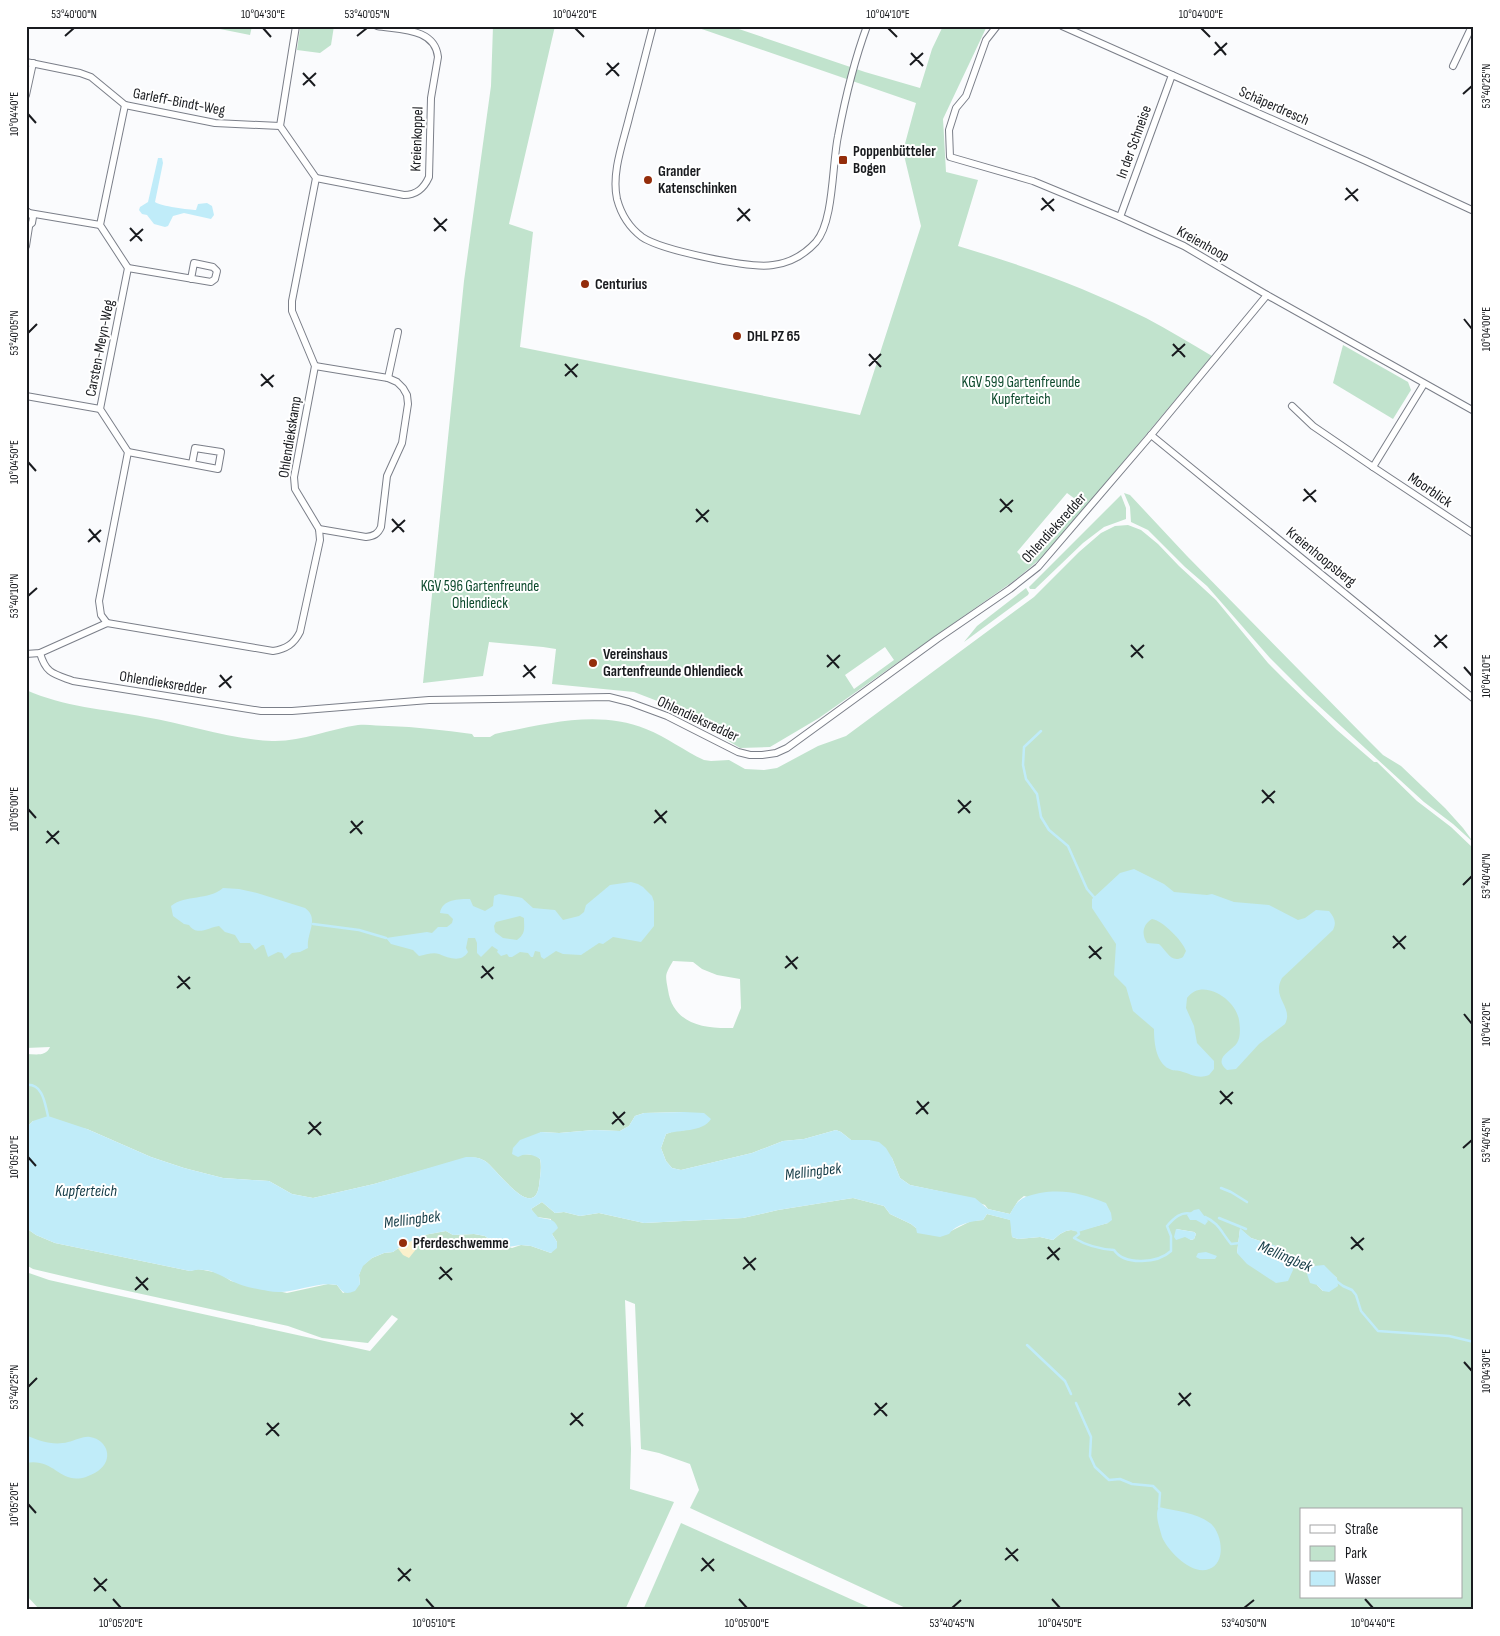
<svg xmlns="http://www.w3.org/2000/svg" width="1500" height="1636" viewBox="0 0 1500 1636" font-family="'Sofia Sans Condensed',sans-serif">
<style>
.green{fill:#c1e3cd;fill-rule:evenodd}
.sand{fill:#fbf1cc}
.water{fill:#c0ecf9;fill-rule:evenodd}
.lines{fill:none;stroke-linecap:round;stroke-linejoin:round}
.stream{stroke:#c0ecf9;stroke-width:2.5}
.minor-casing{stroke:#7b7f89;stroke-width:8}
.minor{stroke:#fff;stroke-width:6}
.ticks{fill:none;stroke:#191b1f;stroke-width:2}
.poi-dot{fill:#942d0b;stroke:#fff;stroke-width:2}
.labels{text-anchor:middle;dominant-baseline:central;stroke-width:4;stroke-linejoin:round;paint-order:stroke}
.street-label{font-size:15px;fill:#191b1f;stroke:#fff}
.poi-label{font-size:15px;font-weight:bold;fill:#191b1f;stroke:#fff;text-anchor:start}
.park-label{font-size:15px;fill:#0c492c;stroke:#fff}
.water-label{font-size:16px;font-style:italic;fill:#153c47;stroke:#fff}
.neatline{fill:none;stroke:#191b1f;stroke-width:2}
.ticks-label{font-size:12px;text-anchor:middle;fill:#191b1f}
</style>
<rect width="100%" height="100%" fill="#fafbfd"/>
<g class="green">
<polygon points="205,26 252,26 250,35"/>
<polygon points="303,26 334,26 331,45 320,53 297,50 300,29"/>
<path d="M493,26H555L509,224L533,232L520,347L860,415L921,226L903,151L916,103L693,26H730L865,72L920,88L932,49L943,26H987L943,119L946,172L978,180L958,246C1022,265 1086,288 1146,318C1169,330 1190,343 1212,356L1046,554L1015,580L819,718L770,747L740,748L701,724L660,702L634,692L552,684L556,649L543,647L489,642L483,676L423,683L464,281L491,86ZM1067,493L1082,504L1056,536L1028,563L1017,552ZM885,647L894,660L854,689L845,675Z"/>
<polygon points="1343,345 1408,382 1411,390 1393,419 1333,383"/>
<polygon points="1124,493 1130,495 1187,556 1365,737 1383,755 1401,766 1445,808 1463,828 1474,843 1453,824 1424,802 1307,695 1270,658 1207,586 1185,567 1148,530 1131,522 1130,507"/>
<polygon points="1121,495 1126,508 1126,519 1104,527 1083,543 1035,589 1030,589 1029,587"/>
<path d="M1128,525L1141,530L1158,544L1179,566L1216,600L1268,663L1285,680L1337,730L1374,762H1377L1417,801L1451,827L1474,849V1610H910L690,1508L699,1490L690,1464L659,1453L641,1449L635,1304L625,1300L631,1449L630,1489L674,1502L625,1610H40L26,1595V1272L49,1280L89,1289L370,1351L398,1319L392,1315L368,1343L322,1338L288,1326L105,1286L33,1269L26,1265V1228L36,1235L55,1243L190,1271L198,1269L219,1273L231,1281L287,1293L328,1284L337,1285L343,1293L360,1284L359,1275L362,1266L372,1258L384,1253L393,1252L401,1246L424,1235L446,1231L453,1235L474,1234L485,1236L492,1242L512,1248L521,1245L531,1246L551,1253L557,1242L552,1234L551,1219L537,1217L531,1209L542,1202L555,1213L564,1212L580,1216L599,1213L644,1223L743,1218L778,1210L853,1198L884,1206L890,1214L911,1224L916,1228L951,1231L971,1221L983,1220L987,1214L1011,1220L1012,1237L1018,1239L1040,1237L1053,1240L1060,1234L1066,1231L1071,1230L1078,1231L1108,1223L1024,1196L1018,1201L1010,1214L988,1209L985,1205L948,1193L910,1185L900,1178L892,1158L869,1140H851L841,1132L836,1130L804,1139L783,1141L752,1153L681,1170L672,1168L666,1161L661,1148L666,1134L674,1131L686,1130L684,1112L644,1113L635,1116L629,1126L620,1131L594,1130L559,1133L541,1132L523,1154L535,1155L540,1159C542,1167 540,1177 539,1186C533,1222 496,1168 485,1161C479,1157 473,1157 466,1158L374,1184L313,1198L292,1194L269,1181L223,1178L184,1168L151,1157L87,1129L33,1121L26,1128V1054C35,1054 46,1057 50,1047L26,1048V690C64,707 104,709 145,717C187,724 228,739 272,741C301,742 329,729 358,725C368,724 378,726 388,726C416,727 444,730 472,734L474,737H490L495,734C544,724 598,709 646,729C667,737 684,751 704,760L711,761L729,760L745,769L764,770L777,768L818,746L846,736L1034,597L1079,552L1101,533L1115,526ZM673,961L693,962L702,969L717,975L740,979L741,1008L733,1028C704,1029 673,1024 668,990C665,974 665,975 673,961ZM1176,1229L1194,1232L1196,1234L1194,1239L1191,1240ZM1240,1229L1251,1238L1279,1247L1237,1253ZM1330,1272L1337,1278L1323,1291L1317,1285ZM1301,1510H1461V1597H1301Z"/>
<polygon points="1026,588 1029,593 1028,595 964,642 977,626"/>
<polygon points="681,1523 875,1610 643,1610"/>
</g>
<polygon class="sand" points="418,1230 417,1248 409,1258 403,1255 397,1247"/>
<g class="water">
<path d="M158,158H162L163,163L155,202C160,206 190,210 196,210L198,204L207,203L212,206L214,215L211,219L184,213L173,216L168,226L165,227L154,224L147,215L142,214L139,210L140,207L148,202Z"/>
<path d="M1134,869L1164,884L1174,892L1207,895L1212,894L1234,902L1269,905L1298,920L1305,918L1316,910L1329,911C1334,917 1337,922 1333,930L1282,978C1271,998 1294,1007 1285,1024L1259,1044L1236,1069L1227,1070C1212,1058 1232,1051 1237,1043C1241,1037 1240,1026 1239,1020C1236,999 1202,977 1187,998L1186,1008L1194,1026L1197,1043L1214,1061V1069L1209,1075C1199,1079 1193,1075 1183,1072C1179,1070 1175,1071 1172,1070C1156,1065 1154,1043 1154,1029L1133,1011L1126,987L1114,975L1116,944L1092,908V899L1120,873ZM1152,919C1162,920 1183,941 1186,951L1183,957C1171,964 1167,951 1159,944L1147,943C1141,934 1143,924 1152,919Z"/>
<path d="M631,882L638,884L643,887L652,896L654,902V926L641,942L613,937L603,944L599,943L581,955L563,954L556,951L544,959L541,957L540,952L535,951L533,957H531L528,953L520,952L512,957H509L507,954L501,956L497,952L498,950L492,946L481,957L477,953V943L475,938H468L466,948L468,952C461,963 449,958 439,954C433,952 425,955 419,956L413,950L391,944L386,938L427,932L432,933L438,927H447L452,923L453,919L448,914L440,913C442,899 459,899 470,899L473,906L485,911L493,906L494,896L499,894L518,897L522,898L533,908L555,910L563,920L579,916L584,912L586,905L610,885ZM520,916L524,918C524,929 526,933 517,940L503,938L495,932L494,926L496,922Z"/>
<path d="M223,888L239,889L257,893L305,908C320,919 306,933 308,948L300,952L292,953L285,959L282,953L278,952L268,957L264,945H262L255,950L250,943H240L235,935L225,932L219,926C209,927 197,937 189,925L184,924L173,916L171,906C186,894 208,901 223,888Z"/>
<path d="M684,1112L704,1113L711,1119C702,1133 679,1129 666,1134L661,1148L666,1161L672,1168L681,1170L752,1153L783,1141L804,1139L836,1130L841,1132L851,1140H869L879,1142L886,1148L892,1158L900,1178L910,1185L975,1198L988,1209L1010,1214C1018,1198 1023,1197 1040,1193C1065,1189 1083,1194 1106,1203L1111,1213L1112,1220L1108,1223L1078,1232L1071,1230L1066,1231L1060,1234L1053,1240L1040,1237L1018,1239L1012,1237L1010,1220L987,1214L983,1220C972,1221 956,1224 949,1234L940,1237L917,1233L916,1228L911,1224L890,1214L884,1206L853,1198L778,1210L743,1218L644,1223L599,1213L580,1216L564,1212L555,1213L542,1202L531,1209L538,1217C547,1220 554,1217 558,1228L552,1234L557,1242V1248L551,1253L531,1246L521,1245L502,1248L485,1236L474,1234L453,1235L446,1231L424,1235L401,1246L393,1252L384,1253L372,1258L363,1266L359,1275L360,1284L355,1291C345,1295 343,1293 337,1285C314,1281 292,1296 268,1291C256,1289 240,1286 230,1280C215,1273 208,1267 190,1271L55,1243L36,1235L26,1228V1128L33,1121L48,1116L87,1129L151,1157L184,1168L223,1178L269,1181L292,1194L313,1198L374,1184L466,1157C473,1157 479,1157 485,1161C496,1168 533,1222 539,1186C540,1177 542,1167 540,1159C533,1154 525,1153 518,1157L512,1154L513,1148L520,1140L541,1132L559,1133L594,1130L620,1131L629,1126L635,1116L644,1113Z"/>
<polygon points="1199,1209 1208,1221 1205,1225 1196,1220 1190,1220 1187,1215 1194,1210"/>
<polygon points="1240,1228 1251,1238 1279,1247 1292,1258 1293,1270 1288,1281 1276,1283 1247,1264 1237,1253"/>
<polygon points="1176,1229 1194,1232 1196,1234 1194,1239 1191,1240 1185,1237 1176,1240 1174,1237"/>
<polygon points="1206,1252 1217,1256 1215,1259 1200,1259 1196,1257 1198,1253"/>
<polygon points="1324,1265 1337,1278 1338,1286 1329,1292 1323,1291 1317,1285 1310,1283 1307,1274 1314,1266"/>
<path d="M26,1435C39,1441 54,1446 68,1442C75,1441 82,1436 90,1437C108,1440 114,1460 98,1471C61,1494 59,1457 26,1463Z"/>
<path d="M1159,1507C1176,1511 1195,1512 1210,1523C1222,1532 1227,1563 1209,1569C1192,1576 1168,1551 1162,1537C1160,1529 1154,1514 1159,1507Z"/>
</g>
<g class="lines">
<g class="stream">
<polyline points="1041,731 1024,747 1023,765 1026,779 1037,794 1041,817 1049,830 1068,846 1087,889 1094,897"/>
<polyline points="313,924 359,930 386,938"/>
<path d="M26,1085C43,1083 45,1104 48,1116"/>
<polyline points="1221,1188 1231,1192 1247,1202"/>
<path d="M1205,1217C1219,1223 1221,1232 1231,1244L1240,1243"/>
<polyline points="1219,1218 1246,1229"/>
<path d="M1077,1228L1079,1234L1074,1238C1087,1246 1099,1249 1114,1250C1125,1266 1158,1263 1171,1251V1236L1167,1226C1174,1218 1181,1211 1192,1214"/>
<polyline points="1290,1261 1297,1262 1313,1270"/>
<polyline points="1335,1280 1343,1286 1352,1290 1356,1295 1361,1311 1378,1331 1449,1336 1474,1342"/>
<polyline points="1027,1345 1065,1381 1071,1394"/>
<polyline points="1076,1403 1091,1437 1090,1456 1095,1467 1109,1480 1120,1479 1132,1484 1153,1486 1160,1493 1159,1507"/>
</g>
<defs>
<g id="minor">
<path d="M653,26C645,56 638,85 630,114C624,140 611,172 617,199C621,214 630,228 642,237C661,250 750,269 773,265C790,263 805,254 816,242C834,221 832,164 838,136C845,99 854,61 867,26"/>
<polyline points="997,26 986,40 966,96 956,108 949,130 950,157 1033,181 1120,217 1184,246 1267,295 1474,411"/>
<polyline points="1062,26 1366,161 1474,211"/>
<polyline points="26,62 80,73 91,77 125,105 215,123 280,126"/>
<polyline points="1453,66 1472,26"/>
<polyline points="26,95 33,63"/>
<path d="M316,178L404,195C417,195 424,188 429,177L431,98L438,57C435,28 400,30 377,26"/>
<polyline points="29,213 100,225"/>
<polyline points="1120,217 1172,75"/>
<polyline points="26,228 32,223 33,217 28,212"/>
<polyline points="26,246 29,227"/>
<polyline points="128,268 211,282 215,279 217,271 213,267 194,263 191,279"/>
<path d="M315,366L388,378L397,382L403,388L407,395L408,404L402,443L387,476L381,527C378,534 374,536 366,537L319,529"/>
<polyline points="388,378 398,332"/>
<polyline points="1424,384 1373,467 1474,534"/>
<polyline points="26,396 100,409"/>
<polyline points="1292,406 1313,426 1373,467"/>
<polyline points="1151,435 1474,699"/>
<polyline points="128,452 218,469 221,452 195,448 192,464"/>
<polyline points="107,623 101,615 99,601 128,452 100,409 128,268 100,225 125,105"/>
<path d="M40,653C46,674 54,674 73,681L261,711H292L429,700L609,697L629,702L667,716L738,752L750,755H762L776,753L787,748L937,639L1010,589L1038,567L1151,435L1267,295"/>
<path d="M26,654L40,653L107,623L273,651C286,649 294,644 300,632L320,540L319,529L295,489L294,477L315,366L292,311V301L316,178L280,126L296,26"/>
</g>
</defs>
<use href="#minor" class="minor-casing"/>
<use href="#minor" class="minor"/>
</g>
<path class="ticks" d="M263,28L271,37M575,28L584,37M888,28L897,37M1201,28L1210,37M65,36L74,28M357,36L367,28M1215,42L1226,55M911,53L923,66M1214,55L1227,43M607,63L619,76M910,65L923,53M303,73L315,86M606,75L619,63M303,85L316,73M1463,94L1472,86M28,114L36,123M1346,188L1358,201M1042,198L1054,211M1345,200L1358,189M738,208L750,221M1041,210L1054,199M434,218L446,231M737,221L750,209M130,228L142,241M434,231L447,219M130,241L143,229M1464,319L1472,329M28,333L37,324M1173,344L1185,357M869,354L881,367M1172,356L1185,344M565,364L577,377M869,366L881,354M261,374L273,387M565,376L578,364M261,386L274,375M28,462L36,471M1304,489L1316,502M1000,499L1012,512M1303,501L1316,490M696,509L708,522M1000,512L1013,500M392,519L404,532M696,522L709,510M89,529L100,542M392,532L405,520M88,542L101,530M28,596L37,588M1435,635L1447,648M1131,645L1143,658M1434,647L1447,635M827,655L839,668M1131,657L1144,645M524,665L535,678M827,667L840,655M1464,667L1472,676M220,675L231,688M523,677L536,666M219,687L232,676M1262,790L1274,803M958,800L970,813M1262,803L1275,791M28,809L36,818M655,810L666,823M958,813L971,801M351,821L362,834M654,823L667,811M47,831L59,844M350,833L363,821M46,843L59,831M1463,885L1472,876M1393,936L1405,949M1089,946L1101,959M1393,948L1406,936M786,956L797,969M1089,958L1102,947M482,966L493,979M785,968L798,957M178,976L190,989M481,978L494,967M177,988L190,977M1464,1014L1472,1024M1220,1091L1232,1104M917,1101L928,1114M1220,1104L1233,1092M613,1112L624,1125M916,1114L929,1102M309,1122L321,1135M612,1124L625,1112M308,1134L321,1122M1463,1148L1472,1140M28,1157L36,1166M1351,1237L1363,1250M1048,1247L1059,1260M1351,1249L1364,1238M744,1257L755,1270M1047,1259L1060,1248M440,1267L452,1280M743,1269L756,1258M136,1277L148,1290M439,1279L452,1268M135,1290L148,1278M1464,1362L1472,1371M28,1387L37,1378M1179,1393L1190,1406M875,1403L887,1416M1178,1405L1191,1393M571,1413L583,1426M874,1415L887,1403M267,1423L279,1436M570,1425L583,1413M266,1435L279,1423M28,1504L36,1513M1006,1548L1018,1561M702,1558L714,1571M1005,1560L1018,1549M398,1568L410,1581M701,1571L714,1559M94,1578L106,1591M398,1581L411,1569M94,1591L107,1579M113,1599L121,1608M426,1599L434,1608M739,1599L747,1608M1052,1599L1060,1608M1365,1599L1373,1608M952,1608L961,1600M1244,1608L1254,1600"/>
<g class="poi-dot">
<rect x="838" y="155" width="10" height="10" rx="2.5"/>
<circle cx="648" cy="180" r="5"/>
<circle cx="585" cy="284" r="5"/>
<circle cx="737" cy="336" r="5"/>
<circle cx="593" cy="663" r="5"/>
<circle cx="403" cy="1243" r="5"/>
</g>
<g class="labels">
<g class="street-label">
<text transform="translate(179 102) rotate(11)">Garleff-Bindt-Weg</text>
<text transform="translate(1274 106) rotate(24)">Schäperdresch</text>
<text transform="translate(417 139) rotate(-88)">Kreienkoppel</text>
<text transform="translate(1134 142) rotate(-70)">In der Schneise</text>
<text transform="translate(1203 244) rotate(29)">Kreienhoop</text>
<text transform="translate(100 348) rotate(-79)">Carsten-Meyn-Weg</text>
<text transform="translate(290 437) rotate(-81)">Ohlendiekskamp</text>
<text transform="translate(1430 490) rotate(34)">Moorblick</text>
<text transform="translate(1054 528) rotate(-48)">Ohlendieksredder</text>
<text transform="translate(1321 557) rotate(39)">Kreienhoopsberg</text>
<text transform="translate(163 683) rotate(9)">Ohlendieksredder</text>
<text transform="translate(698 719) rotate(25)">Ohlendieksredder</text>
</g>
<g class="poi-label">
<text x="853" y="151">Poppenbütteler<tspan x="853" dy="17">Bogen</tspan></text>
<text x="658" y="171">Grander<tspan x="658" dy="17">Katenschinken</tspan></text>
<text x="595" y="284">Centurius</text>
<text x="747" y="336">DHL PZ 65</text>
<text x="603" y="654">Vereinshaus<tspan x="603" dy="17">Gartenfreunde Ohlendieck</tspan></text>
<text x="413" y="1243">Pferdeschwemme</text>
</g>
<g class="park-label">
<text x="1021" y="382">KGV 599 Gartenfreunde<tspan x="1021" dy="17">Kupferteich</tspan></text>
<text x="480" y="586">KGV 596 Gartenfreunde<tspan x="480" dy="17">Ohlendieck</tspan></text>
</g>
<g class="water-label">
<text transform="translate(813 1172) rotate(-7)">Mellingbek</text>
<text x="86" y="1191">Kupferteich</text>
<text transform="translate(412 1220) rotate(-7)">Mellingbek</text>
<text transform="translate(1285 1257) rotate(23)">Mellingbek</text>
</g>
</g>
<rect width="1500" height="1636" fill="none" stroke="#ffffff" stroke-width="55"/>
<rect x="1300" y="1508" width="162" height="90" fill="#ffffff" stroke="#a3a4a5"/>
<rect x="1310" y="1525" width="25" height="8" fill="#ffffff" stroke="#a3a4a5"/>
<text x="1345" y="1534" font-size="15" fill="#191b1f">Straße</text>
<rect x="1310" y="1546" width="25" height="15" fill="#c1e3cd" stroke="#a3a4a5"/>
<text x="1345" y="1558" font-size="15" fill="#191b1f">Park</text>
<rect x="1310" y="1571" width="25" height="15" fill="#c0ecf9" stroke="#a3a4a5"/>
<text x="1345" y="1584" font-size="15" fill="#191b1f">Wasser</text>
<rect x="28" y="28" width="1444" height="1580" class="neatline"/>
<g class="ticks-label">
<text x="74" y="18">53°40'00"N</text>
<text x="263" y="18">10°04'30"E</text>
<text x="367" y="18">53°40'05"N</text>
<text x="575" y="18">10°04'20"E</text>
<text x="888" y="18">10°04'10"E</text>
<text x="1201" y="18">10°04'00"E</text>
<text transform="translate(1486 86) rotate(-90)" y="4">53°40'25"N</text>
<text transform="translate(14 114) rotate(-90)" y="4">10°04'40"E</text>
<text transform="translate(1486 329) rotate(-90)" y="4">10°04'00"E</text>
<text transform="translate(14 333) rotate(-90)" y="4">53°40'05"N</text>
<text transform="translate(14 462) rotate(-90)" y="4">10°04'50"E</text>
<text transform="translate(14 596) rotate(-90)" y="4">53°40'10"N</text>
<text transform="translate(1486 676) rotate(-90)" y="4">10°04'10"E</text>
<text transform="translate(14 809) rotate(-90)" y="4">10°05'00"E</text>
<text transform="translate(1486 876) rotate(-90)" y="4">53°40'40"N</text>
<text transform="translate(1486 1024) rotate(-90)" y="4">10°04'20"E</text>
<text transform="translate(1486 1140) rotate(-90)" y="4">53°40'45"N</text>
<text transform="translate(14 1157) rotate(-90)" y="4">10°05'10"E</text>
<text transform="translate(1486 1371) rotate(-90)" y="4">10°04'30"E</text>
<text transform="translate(14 1387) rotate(-90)" y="4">53°40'25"N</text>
<text transform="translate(14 1504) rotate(-90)" y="4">10°05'20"E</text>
<text x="121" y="1627">10°05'20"E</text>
<text x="434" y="1627">10°05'10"E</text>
<text x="747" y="1627">10°05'00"E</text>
<text x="952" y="1627">53°40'45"N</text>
<text x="1060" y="1627">10°04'50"E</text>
<text x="1244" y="1627">53°40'50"N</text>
<text x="1373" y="1627">10°04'40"E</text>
</g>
</svg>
